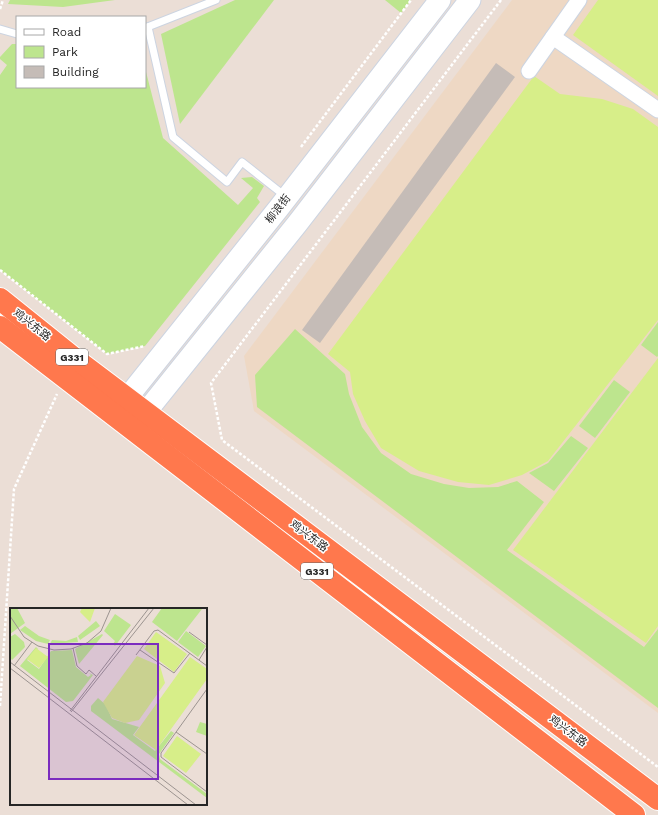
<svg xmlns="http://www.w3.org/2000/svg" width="658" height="815" viewBox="0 0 658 815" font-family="'Work Sans','Noto Sans SC',sans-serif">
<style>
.education{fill:#eed8c4}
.green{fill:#bde58e}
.pitch{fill:#d7ee89}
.building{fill:#c5bcb7}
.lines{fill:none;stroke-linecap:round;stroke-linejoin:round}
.lane-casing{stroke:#ccd4e1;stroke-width:9}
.street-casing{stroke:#ccd4e1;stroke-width:17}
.secondary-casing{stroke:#ccd4e1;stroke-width:23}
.highway-casing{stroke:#fff;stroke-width:24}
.path{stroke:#fff;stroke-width:2.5;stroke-dasharray:3 2;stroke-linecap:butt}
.lane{stroke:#fff;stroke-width:7}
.street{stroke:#fff;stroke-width:15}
.secondary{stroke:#fff;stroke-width:21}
.highway{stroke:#ff784d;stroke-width:22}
.labels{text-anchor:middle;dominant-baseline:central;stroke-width:3;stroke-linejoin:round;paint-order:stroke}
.shield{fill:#fff;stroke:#676767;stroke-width:1}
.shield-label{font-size:10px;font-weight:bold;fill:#262626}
.street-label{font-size:11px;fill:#262626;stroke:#fff}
.inset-road{fill:none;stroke:#9c9490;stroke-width:1}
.view{fill:#7b2cbf;fill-opacity:0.15;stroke:#7b2cbf;stroke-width:2}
.inset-edge{fill:none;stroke:#262626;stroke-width:2}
</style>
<rect width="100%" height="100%" fill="#ebded6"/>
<polygon class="education" points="512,0 658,0 658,713 254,411 244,356"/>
<g class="green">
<polygon points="10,0 115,0 63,7 8,4"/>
<polygon points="235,0 274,0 180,124 161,34"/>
<polygon points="385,0 411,0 401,13"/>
<polygon points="12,44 17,44 17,87 145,87 145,68 163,138 238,205 253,188 241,178 252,177 264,186 257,198 260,202 145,346 107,354 0,270 0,75 7,65 0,59 0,57"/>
<polygon points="658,322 658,356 657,357 641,345"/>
<polygon points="295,329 345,374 349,394 362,427 381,453 411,474 444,484 469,488 498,487 517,481 544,502 507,550 644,647 658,629 658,708 257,407 255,375"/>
<polygon points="614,380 630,392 595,438 579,426"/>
<polygon points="571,436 588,448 554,491 529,473 548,463"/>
</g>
<g class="pitch">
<polygon points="598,0 658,0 658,96 573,35"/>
<polygon points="534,76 560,94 602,99 633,109 658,127 658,320 548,461 522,475 489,485 458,482 419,471 381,448 365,421 353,394 350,372 328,354"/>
<polygon points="658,358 658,626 646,643 513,550"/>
</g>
<polygon class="building" points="496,63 515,77 320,343 302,330"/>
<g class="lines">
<defs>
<g id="lane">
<polyline points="148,27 173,137 227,182 242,162 285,196"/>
<polyline points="145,28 216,0"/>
<polyline points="0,29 17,34"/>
</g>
<g id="street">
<polyline points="553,37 658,110"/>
<polyline points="529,71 579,0"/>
</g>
<g id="secondary">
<polyline points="123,415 127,398 278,209 440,0"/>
<polyline points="129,417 146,412 297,224 470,0"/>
</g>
<g id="highway">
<polyline points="0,299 76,360 658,799"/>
<polyline points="0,327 634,815"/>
</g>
</defs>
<use href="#lane" class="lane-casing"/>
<use href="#street" class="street-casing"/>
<use href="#secondary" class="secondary-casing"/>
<use href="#highway" class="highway-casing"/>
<g class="path">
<polyline points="501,0 211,383 222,440 658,767"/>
<polyline points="0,9 3,0"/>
<polyline points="301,147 411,0"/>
<polyline points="0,270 107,354 145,346"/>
<polyline points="0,706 14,489 57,394"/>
</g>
<use href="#lane" class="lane"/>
<use href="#street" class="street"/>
<use href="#secondary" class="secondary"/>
<use href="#highway" class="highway"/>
</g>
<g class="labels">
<g class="shield">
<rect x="56" y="349" width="32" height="16" rx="3"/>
<rect x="301" y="563" width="32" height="16" rx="3"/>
</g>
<g class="shield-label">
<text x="72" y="357">G331</text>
<text x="317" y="571">G331</text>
</g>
<g class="street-label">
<text transform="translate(278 209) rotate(-52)">柳浪街</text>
<text transform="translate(32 325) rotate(38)">鸡兴东路</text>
<text transform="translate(309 536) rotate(37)">鸡兴东路</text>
<text transform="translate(568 731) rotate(37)">鸡兴东路</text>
</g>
</g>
<g transform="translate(10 608)">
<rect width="197" height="197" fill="#ebded6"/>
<path d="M0,0H7L15,15L0,26ZM152,0H190L192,1L167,33L142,14ZM105,6L121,17L105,38L103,36L105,33L94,23ZM86,13L90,18L70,32L68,28ZM15,18L29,28L40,32L38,36L26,33L10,22ZM176,23L196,38L188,49L168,34ZM5,26L14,34L15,39L2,52L0,50V29ZM92,26L93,27L69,56L65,41ZM67,29L68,34L40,36L42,32L56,33ZM26,39L28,41L17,52L29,61L41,43L62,42L66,59L78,69L81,67L79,65L83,67L63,93L56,94L10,58ZM88,90L96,97L102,111L129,119L123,127L145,143L161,123L164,125L149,146L150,151L197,186V190L81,103V98ZM190,114L197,116V128L186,124Z" fill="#bde58e"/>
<path d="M72,0H85L80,14L70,4ZM146,24L177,46L164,64L134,41ZM26,40L38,49L29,60L17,51ZM127,48L150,58L155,75L129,112L115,115L102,110L93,94ZM180,49L197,61V71L146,142L124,127ZM167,128L191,146L176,165L153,148Z" fill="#d7ee89"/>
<path class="inset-road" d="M0,8L14,29L28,38L44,42L61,41L77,35L91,23L101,0M179,24L197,37M63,40L67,58L76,66L79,62L86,68M130,42L164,65L180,45M126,47L144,23L148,22L197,58M189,52L197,39M0,54L186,197M4,58L22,34M0,60L178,197M197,81L151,145V149L197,184M60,103L139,0M61,104L144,0M166,124L197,146"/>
<path class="view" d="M39,36H148V171H39Z"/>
<rect width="197" height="197" class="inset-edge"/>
</g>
<rect x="16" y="16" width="130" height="72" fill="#ffffff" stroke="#a8a8a8"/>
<rect x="24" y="29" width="20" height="6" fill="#ffffff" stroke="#a8a8a8"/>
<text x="52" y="36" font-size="12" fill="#262626">Road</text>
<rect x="24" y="46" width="20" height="12" fill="#bde58e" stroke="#a8a8a8"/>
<text x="52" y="56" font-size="12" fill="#262626">Park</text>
<rect x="24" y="66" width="20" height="12" fill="#c5bcb7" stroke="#a8a8a8"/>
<text x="52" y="76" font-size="12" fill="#262626">Building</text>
</svg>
